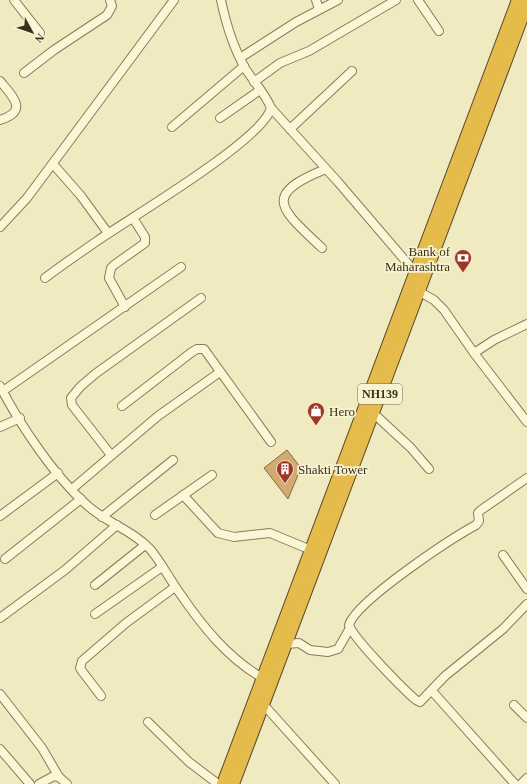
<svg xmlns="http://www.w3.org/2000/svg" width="527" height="784" viewBox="0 0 527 784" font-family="Georgia,serif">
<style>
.building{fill:#d1aa74;stroke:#8c683c}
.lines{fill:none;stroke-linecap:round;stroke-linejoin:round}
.minor-casing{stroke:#8b7b57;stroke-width:10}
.highway-casing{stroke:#58482c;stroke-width:14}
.minor{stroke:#fbf6d5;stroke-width:8}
.highway{stroke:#e5bb4c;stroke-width:12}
.labels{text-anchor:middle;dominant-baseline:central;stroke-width:3.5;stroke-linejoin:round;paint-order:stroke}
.shield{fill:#f7f3d1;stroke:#736a53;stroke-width:1}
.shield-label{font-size:12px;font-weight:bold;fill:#3a2f1d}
.poi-label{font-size:13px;fill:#3a2f1d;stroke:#f7f3d1;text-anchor:start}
</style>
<rect width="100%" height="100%" fill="#f0eac1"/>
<polygon class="building" points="287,450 301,468 288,499 264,468"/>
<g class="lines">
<defs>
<g id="minor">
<polyline points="14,0 40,33"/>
<polyline points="316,0 319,9"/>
<polyline points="418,0 439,31"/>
<polyline points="240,58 296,22 338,0"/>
<polyline points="24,73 54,50 107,15 112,6 110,0"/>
<path d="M0,81C13,97 29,111 0,120"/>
<polyline points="254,82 280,63 309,51 396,0"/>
<polyline points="271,108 338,182 415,272"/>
<polyline points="220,118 260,90"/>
<polyline points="172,127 244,66"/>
<polyline points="290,129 352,71"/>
<polyline points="53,164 81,196 108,233"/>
<polyline points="0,227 27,198 174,0"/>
<path d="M322,248C281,209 260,195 326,169"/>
<path d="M45,278C62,265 80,253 97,241C130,218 263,140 271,108C265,93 253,81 245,68C233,47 226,24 221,0"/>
<polyline points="415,289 434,300 444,310 474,353 527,422"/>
<polyline points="125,307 109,278 111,268 114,265 145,243 145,237 133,218"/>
<polyline points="474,353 494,340 527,324"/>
<path d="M0,386C20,425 55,477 88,506C107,523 132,530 150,549C161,562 169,578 179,592C202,626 229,660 266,680"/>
<polyline points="3,391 181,267"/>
<polyline points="122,406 192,352 197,349 204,349 271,442"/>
<polyline points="370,410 411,448 429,469"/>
<polyline points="0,427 20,418"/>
<polyline points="111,455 72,405 71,398 80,387 95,374 201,298"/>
<path d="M527,478L481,510L478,513L479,521L476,525C452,538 356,601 349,625C353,638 403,689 416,700L420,702L445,676L503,629L527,604"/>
<polyline points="72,489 158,416 220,372"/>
<polyline points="183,495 218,533 234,537 270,533 311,550"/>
<polyline points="155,515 212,475"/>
<polyline points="0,516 58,473"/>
<polyline points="102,517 173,460"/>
<polyline points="503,555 527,589"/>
<polyline points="5,559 81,499"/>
<polyline points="95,585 145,545"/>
<polyline points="95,614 162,567"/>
<polyline points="0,618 65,570 117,525"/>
<polyline points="286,644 299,643 310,650 328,652 338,649 350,628"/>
<polyline points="432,691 515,784"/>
<polyline points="0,694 42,748 59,777"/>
<polyline points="101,696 82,671 80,668 82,661 126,623 175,587"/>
<polyline points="263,704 335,784"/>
<polyline points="514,705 527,718"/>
<polyline points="148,722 189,762 218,784"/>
<polyline points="0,749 30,784"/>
<polyline points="39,784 54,776 59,777 67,784"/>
<polyline points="521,784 527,778"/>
</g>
<g id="highway">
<polyline points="223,784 518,0"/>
<polyline points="233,784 527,4"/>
</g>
</defs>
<use href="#minor" class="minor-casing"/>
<use href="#highway" class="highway-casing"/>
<use href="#minor" class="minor"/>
<use href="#highway" class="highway"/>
</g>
<defs>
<symbol id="bank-pin" viewBox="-11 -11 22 30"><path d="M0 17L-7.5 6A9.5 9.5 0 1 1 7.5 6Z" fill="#9e3724" stroke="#f7f3d1"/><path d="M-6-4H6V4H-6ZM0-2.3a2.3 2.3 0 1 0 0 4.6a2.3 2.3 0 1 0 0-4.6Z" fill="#fff"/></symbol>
<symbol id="shop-pin" viewBox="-11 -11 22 30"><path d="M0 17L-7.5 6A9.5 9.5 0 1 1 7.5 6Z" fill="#9e3724" stroke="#f7f3d1"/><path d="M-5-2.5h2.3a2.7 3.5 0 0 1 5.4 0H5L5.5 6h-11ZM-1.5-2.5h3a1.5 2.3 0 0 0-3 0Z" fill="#fff"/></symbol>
<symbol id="building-pin" viewBox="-11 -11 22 30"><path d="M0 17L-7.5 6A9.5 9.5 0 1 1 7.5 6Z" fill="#9e3724" stroke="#f7f3d1"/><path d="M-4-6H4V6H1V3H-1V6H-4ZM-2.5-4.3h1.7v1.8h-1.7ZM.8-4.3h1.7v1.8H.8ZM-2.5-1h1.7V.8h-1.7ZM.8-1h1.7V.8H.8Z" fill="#fff"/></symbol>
</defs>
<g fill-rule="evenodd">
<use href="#bank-pin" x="453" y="248" width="20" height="27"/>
<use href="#shop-pin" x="306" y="401" width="20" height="27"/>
<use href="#building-pin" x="275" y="459" width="20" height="27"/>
</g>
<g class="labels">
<rect class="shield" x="358" y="384" width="44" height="20" rx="3"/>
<g class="shield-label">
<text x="380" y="394">NH139</text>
</g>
<g class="poi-label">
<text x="450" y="251" text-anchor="end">Bank of<tspan x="450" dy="15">Maharashtra</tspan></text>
<text x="329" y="411">Hero</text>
<text x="298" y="469">Shakti Tower</text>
</g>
</g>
<g transform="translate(32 32) rotate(130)" stroke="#f7f3d1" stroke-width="3" paint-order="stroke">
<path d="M0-3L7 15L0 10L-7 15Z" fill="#3a2f1d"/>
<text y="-6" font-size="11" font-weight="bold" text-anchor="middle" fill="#3a2f1d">N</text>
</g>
</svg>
